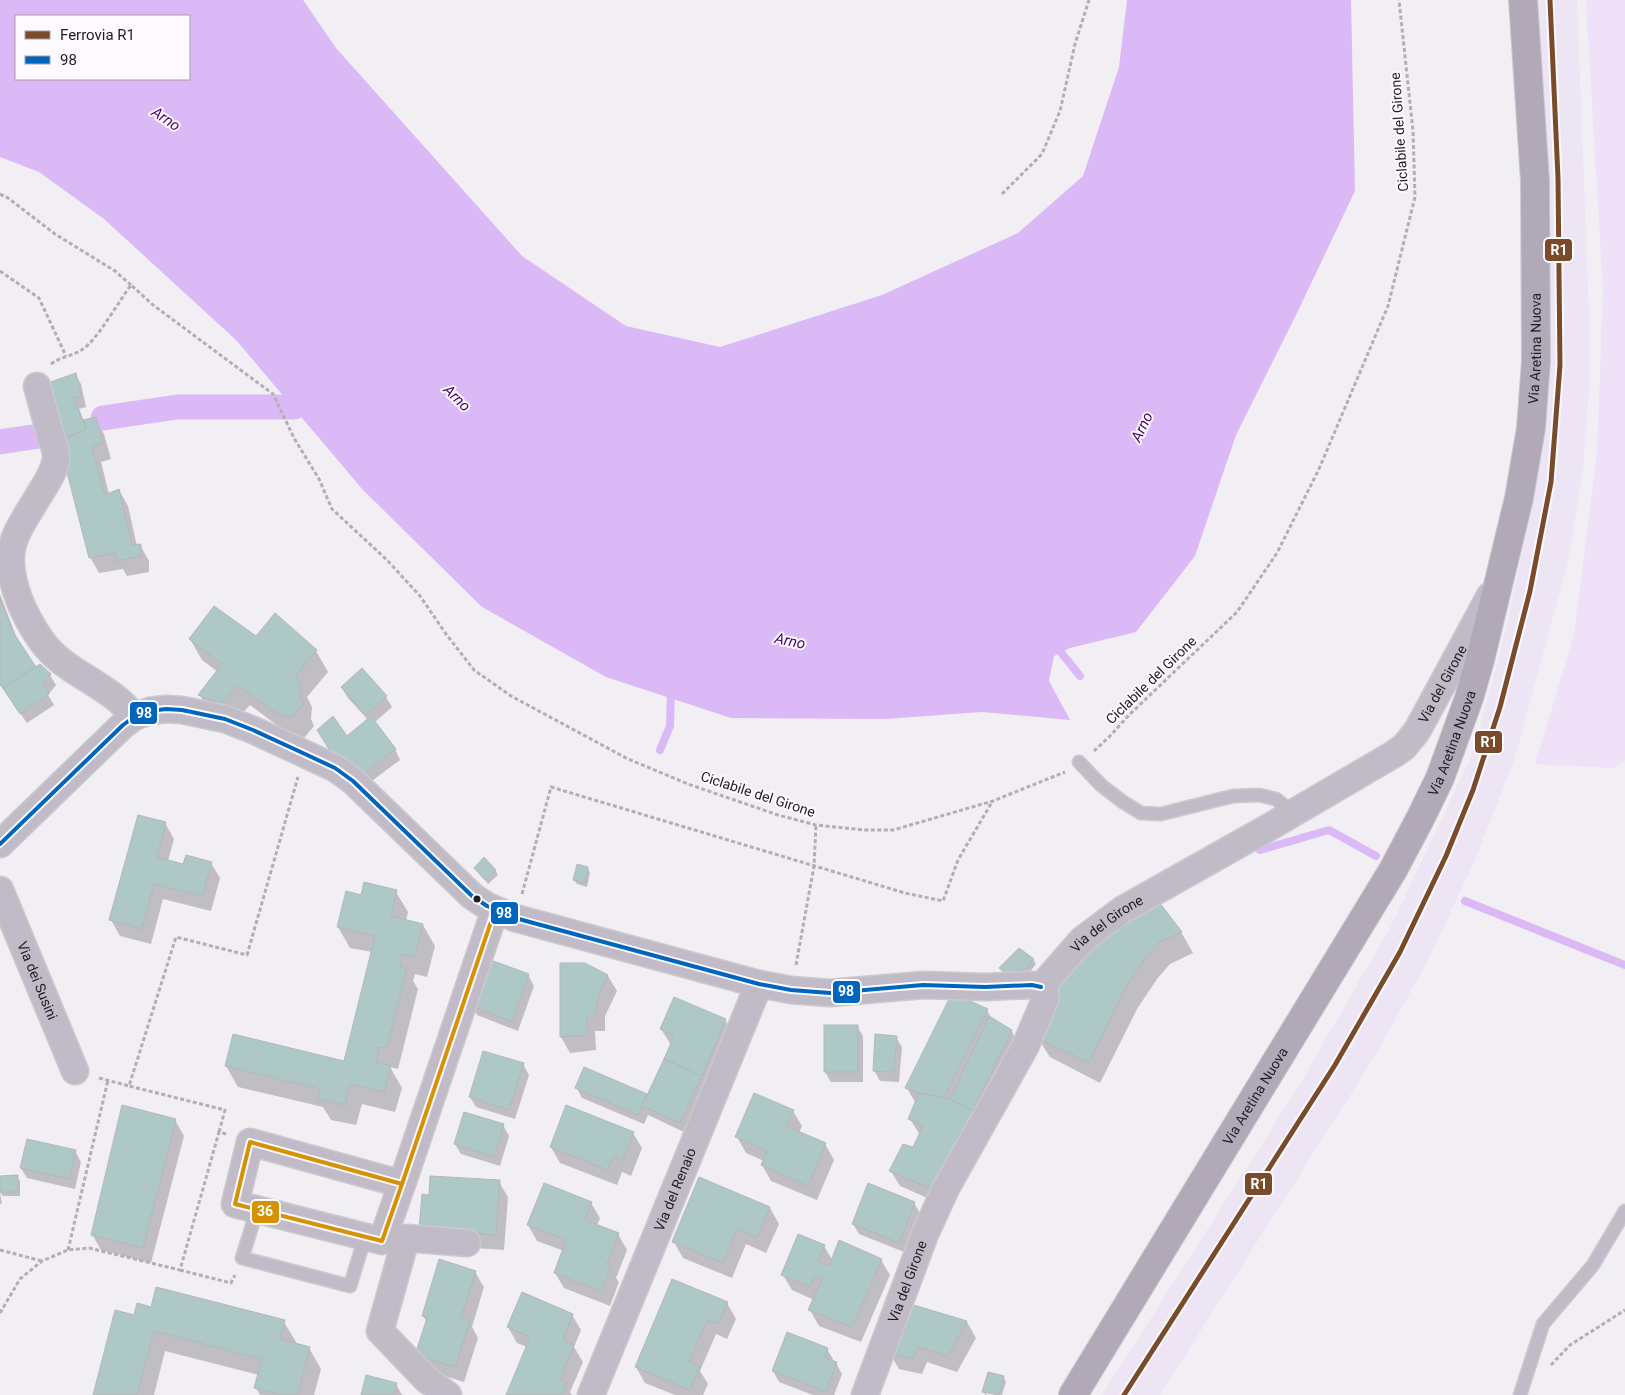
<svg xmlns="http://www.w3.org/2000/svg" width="1625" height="1395" viewBox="0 0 1625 1395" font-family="Roboto,sans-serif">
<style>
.built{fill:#ede5f3}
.green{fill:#eee1f8}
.water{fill:#dbb9f6;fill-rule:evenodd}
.shadow{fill:#0003}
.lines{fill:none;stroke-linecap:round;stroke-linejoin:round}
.stream{stroke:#dbb9f6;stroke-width:8}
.canal{stroke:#dbb9f6;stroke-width:25}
.building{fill:#adc8c6;stroke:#b5b7b9}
.lane-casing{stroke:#cbc9cd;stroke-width:15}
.street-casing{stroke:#cbc9cd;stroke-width:29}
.primary-casing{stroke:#cbc9cd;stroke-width:30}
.path{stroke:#b2adb6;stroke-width:3;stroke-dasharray:4 2.5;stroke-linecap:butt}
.lane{stroke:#c1bbc7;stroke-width:12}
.street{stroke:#c1bbc7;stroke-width:26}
.primary{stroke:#b2a9b8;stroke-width:28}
.bus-1-casing{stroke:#fcf9ff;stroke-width:8}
.bus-2-casing{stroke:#fcf9ff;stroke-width:8}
.bus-1{stroke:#0065bd;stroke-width:4}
.bus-2{stroke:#d79105;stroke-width:4}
.rail-1-casing{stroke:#fcf9ff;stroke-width:9}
.rail-1{stroke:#7a4b2a;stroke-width:5}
.bus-dot{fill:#201d22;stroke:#fcf9ff;stroke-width:2}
.labels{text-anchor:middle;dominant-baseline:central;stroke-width:4;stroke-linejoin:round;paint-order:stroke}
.street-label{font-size:14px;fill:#201d22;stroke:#fcf9ff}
.water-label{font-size:15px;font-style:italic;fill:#49016b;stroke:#fcf9ff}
.line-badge{stroke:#fcf9ff;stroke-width:2}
.badge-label{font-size:14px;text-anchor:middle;font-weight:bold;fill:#fff}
</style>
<rect width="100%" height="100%" fill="#f1eef4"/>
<polygon class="built" points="1537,0 1577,0 1590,341 1590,375 1583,470 1568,562 1515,757 1476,858 1427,962 1373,1059 1160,1395 1102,1395 1300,1084 1392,924 1474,750 1503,642 1530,517 1543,436 1547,366"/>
<polygon class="green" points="1586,0 1625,0 1625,760 1615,768 1535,764 1574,635 1597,453 1603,289"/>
<path class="water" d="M0,0H303L336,48L522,256L626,326L720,347L882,295L1018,233L1083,176L1119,67L1127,0H1351L1355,191L1297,313L1236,435L1195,556L1136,632L1070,648L1054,656L1049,681L1070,720L982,712L885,719L731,718L606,677L482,607L363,490L236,340L104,219L39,172L0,157ZM16,16H189V79H16Z"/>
<g class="shadow">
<polygon points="75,374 81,384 86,407 79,409 84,421 95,419 104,434 111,459 101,462 109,494 119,490 128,506 137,546 140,545 149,561 149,572 127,576 123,569 99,573 90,557 46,385"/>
<polygon points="0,594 19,644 36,668 50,675 56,685 48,695 54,705 27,723 0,685"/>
<polygon points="256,638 316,651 328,672 307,697 312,707 311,719 314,726 304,738 286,732 250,705 233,724 211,716 200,695 218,672 202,660 190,639"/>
<polygon points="342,688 386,697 392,707 374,723 395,749 400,760 369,783 339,764 346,738 368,720 348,698"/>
<polygon points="165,823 174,839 168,861 184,866 211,863 220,878 211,911 163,899 151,944 120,936 111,920"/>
<polygon points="475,868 495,870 498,875 488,884"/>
<polygon points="588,868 590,873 587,887 577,884 574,880"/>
<polygon points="396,892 408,912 406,921 423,925 435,946 427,977 415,974 413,981 418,989 398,1069 390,1067 402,1088 395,1112 362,1104 356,1125 331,1120 323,1107 238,1087 226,1066 345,1062 372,952 350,948 338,927 362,897"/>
<polygon points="1181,932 1193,953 1170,964 1157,979 1137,1009 1100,1083 1050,1057 1037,1037 1071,965"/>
<polygon points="1033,959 1036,964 1029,973 1009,978 1000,968"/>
<polygon points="561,964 608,976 617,991 605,1016 605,1031 595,1031 596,1050 570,1053 561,1037"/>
<polygon points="528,975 534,986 518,1031 477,1015 471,1005"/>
<polygon points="987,1010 992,1020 1011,1030 1017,1041 941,1204 900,1186 891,1171 914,1149 920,1135 910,1119 916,1104 907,1088"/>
<polygon points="725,1020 734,1036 686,1133 648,1115 644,1124 582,1098 576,1087 584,1069 647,1096 671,1045 661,1029"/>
<polygon points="857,1026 863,1036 863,1082 831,1082 825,1072"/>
<polygon points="896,1037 902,1047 899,1082 880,1081 874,1070"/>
<polygon points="523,1064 529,1075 515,1119 476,1107 470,1097"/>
<polygon points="793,1111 802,1126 799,1133 825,1144 834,1160 817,1200 771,1181 762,1165 764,1161 746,1153 737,1137"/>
<polygon points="175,1120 184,1136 151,1263 101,1250 92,1234"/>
<polygon points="503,1125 509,1136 500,1166 461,1154 455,1144"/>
<polygon points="633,1133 642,1148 631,1176 622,1172 617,1185 560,1163 551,1147"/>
<polygon points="75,1151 81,1162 75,1189 27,1178 21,1168"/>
<polygon points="0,1177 17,1177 20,1181 20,1196 3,1196 0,1192 2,1204 0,1204"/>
<polygon points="499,1182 508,1197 504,1250 429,1245 430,1196"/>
<polygon points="591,1203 600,1218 597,1226 618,1234 627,1250 616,1278 619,1282 610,1306 564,1288 555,1273 564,1251 537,1241 528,1225"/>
<polygon points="914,1203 920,1213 904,1252 859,1234 853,1224"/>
<polygon points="770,1208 779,1224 766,1253 746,1244 732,1278 683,1258 674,1242"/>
<polygon points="824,1246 833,1261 881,1260 890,1275 861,1342 819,1326 810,1310 814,1300 792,1290 783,1275"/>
<polygon points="475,1272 484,1287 472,1327 478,1338 464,1382 425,1370 416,1355 427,1322 423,1316"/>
<polygon points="727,1303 736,1319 727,1339 716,1334 700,1371 708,1384 703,1395 675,1395 645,1383 636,1367"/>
<polygon points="908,1304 967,1322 976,1338 957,1372 927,1362 922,1374 899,1369 890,1354"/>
<polygon points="152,1308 284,1322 296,1342 296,1344 309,1348 321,1369 314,1395 260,1395 256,1388 259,1375 165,1351 154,1395 94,1395 135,1316"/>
<polygon points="572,1315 581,1330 574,1347 583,1362 570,1392 572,1395 508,1395 527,1347 517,1343 508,1327"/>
<polygon points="827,1349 833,1359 832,1362 836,1363 842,1374 834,1395 813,1395 779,1382 773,1371"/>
<polygon points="1004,1378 1006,1382 1002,1395 986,1392 986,1394 988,1395 985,1395 984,1392"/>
<polygon points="396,1384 402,1395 362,1395"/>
</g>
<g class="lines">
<g class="stream">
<polyline points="1055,645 1080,676"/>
<polyline points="660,750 670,726 671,689"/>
<polyline points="1260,850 1329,830 1376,856"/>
<polyline points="1465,901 1625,965"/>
</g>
<g class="canal">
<polyline points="103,418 177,407 294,407"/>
<polyline points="0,442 39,436"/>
</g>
</g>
<g class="building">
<polygon points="76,373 81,396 74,398 86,429 59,441 45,384"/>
<polygon points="96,417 103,443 92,447 105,495 119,489 132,545 141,544 141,556 117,561 115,553 89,558 59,441 86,429 83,420"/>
<polygon points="0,599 13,632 36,667 3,688 0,684"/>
<polygon points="214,606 256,636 275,613 317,650 296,675 301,685 300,697 303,704 292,718 273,711 237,685 221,704 198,695 222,664 189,639"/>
<polygon points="40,664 51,674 43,684 49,694 20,714 3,688"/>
<polygon points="362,668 387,696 366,715 341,687"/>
<polygon points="333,716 347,736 371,716 396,749 363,774 332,754 317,730"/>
<polygon points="138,815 166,822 157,857 183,864 186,855 212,862 202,896 154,884 142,929 109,920"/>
<polygon points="484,857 496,870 485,880 474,868"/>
<polygon points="577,864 588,867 585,883 573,880"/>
<polygon points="364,882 397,890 391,916 423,924 415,957 403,954 400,966 407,967 387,1048 379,1047 376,1062 391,1066 384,1092 350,1084 345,1105 317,1099 320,1089 225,1066 233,1034 344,1061 375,936 337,927 346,891 361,895"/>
<polygon points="1156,898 1182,932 1158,943 1145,958 1125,988 1089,1063 1036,1037 1070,965"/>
<polygon points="1019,948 1034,959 1027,968 1006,974 999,968"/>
<polygon points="485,958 529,974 512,1022 469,1005"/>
<polygon points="560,963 585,963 608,975 597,1000 596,1016 587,1016 588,1035 560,1037"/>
<polygon points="952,993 988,1009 944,1098 919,1093 905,1088"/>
<polygon points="674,997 726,1019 702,1076 664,1059 674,1036 660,1029"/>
<polygon points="989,1016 1012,1030 973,1111 950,1099"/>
<rect x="824" y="1025" width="34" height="47"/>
<polygon points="875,1034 897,1036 894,1072 873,1071"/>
<polygon points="483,1051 524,1063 509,1110 469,1097"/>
<polygon points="664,1059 702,1076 680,1123 642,1106"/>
<polygon points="584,1067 647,1094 638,1115 575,1088"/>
<polygon points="754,1093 794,1110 786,1126 826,1143 808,1186 761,1165 767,1151 735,1137"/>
<polygon points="919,1093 950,1099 973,1111 932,1189 889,1171 903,1144 913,1147 923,1126 908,1119"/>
<polygon points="122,1105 176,1119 143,1248 91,1235"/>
<polygon points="566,1105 634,1132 622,1161 613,1157 608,1170 550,1147"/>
<polygon points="464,1112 504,1124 494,1157 454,1144"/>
<polygon points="27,1139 76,1150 69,1179 20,1168"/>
<polygon points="18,1175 18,1192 0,1192 0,1176"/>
<polygon points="430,1176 500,1180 496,1235 419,1229 422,1194 429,1195"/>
<polygon points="699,1177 770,1207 757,1238 737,1229 723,1263 672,1242"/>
<polygon points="544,1183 592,1202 585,1220 619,1233 607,1264 611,1266 601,1291 554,1273 566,1240 527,1225"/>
<polygon points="868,1183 915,1202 899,1243 852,1224"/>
<polygon points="798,1234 825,1245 818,1261 829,1266 839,1240 882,1259 852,1327 808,1310 822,1279 814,1276 810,1287 781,1275"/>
<polygon points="439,1259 476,1271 461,1318 470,1321 455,1367 415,1355 427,1318 422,1316"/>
<polygon points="672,1279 728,1302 718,1324 707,1320 689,1362 700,1367 690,1390 635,1367"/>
<polygon points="156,1287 285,1320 280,1339 310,1347 298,1395 280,1395 254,1388 262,1359 154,1331 137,1395 93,1395 115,1310 134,1315 137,1303 151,1307"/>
<polygon points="522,1292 573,1314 563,1340 574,1345 560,1380 567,1383 562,1395 506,1395 530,1337 507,1327"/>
<polygon points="907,1303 967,1321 948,1356 918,1347 913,1359 889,1354"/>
<polygon points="787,1332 828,1348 825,1358 837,1362 826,1392 772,1371"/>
<polygon points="988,1372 1004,1376 999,1395 982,1392"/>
<polygon points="366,1375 397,1383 394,1395 361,1395"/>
</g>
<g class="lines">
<defs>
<g id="lane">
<polyline points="1079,762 1102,786 1123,802 1141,813 1161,814 1233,796 1259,795 1276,799 1293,813"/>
<polyline points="257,1210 242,1258 350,1286 365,1237"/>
<polyline points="1520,1395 1543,1324 1593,1265 1625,1211"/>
</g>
<g id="street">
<path d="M37,386C41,400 45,415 49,430C51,439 57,450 56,459C54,474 43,488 36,500C26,517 12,536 11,555C9,584 25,617 41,640C65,675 110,683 134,717"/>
<polyline points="0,844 123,725 134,717 150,711 166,709 182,710 225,719 253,730 305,754 335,768 353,781 472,896 487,906 515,918 759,984 791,990 830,993 923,985 985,987 1032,985 1041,987"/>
<path id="s1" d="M0,890L75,1071"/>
<path id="s2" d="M1041,987L1082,940L1122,910L1266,829L1394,754L1404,747L1417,731L1490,596"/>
<polyline points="402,1184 382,1241 235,1204 250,1142 402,1184 495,910"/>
<polyline points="448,1395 427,1380 380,1331 406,1238 467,1243"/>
<path id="s3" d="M591,1395L759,984"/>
<path id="s4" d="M865,1395L925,1234L946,1188L1025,1047L1045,1000V991L1041,987"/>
</g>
<g id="primary">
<path id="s5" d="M1073,1395L1393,870L1420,819L1440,778L1469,698L1480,660L1519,498L1531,428L1536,361L1535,181L1523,0"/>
</g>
</defs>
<use href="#lane" class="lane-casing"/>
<use href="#street" class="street-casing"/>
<use href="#primary" class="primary-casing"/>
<g class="path">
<polyline points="0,194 8,198 55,234 115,271 131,285"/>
<polyline points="1002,194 1042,154 1060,111 1075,44 1089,0"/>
<polyline points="0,271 39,298 66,356"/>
<path d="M51,364C60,357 73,356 83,349C97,340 119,301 131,285L153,305L273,394L294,438L319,479L332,509L387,560L420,596L446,634L474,670L511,696L628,759L688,784L778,815L816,825L864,830H893L993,801L1065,772"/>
<polyline points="1094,751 1110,736 1129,715 1237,612 1277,553 1319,469 1388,306 1415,197 1413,131 1399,0"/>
<polyline points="522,894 551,787 905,893 943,901 958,860 992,802"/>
<polyline points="796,965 814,866 816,825"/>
<polyline points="99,1078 129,1086"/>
<polyline points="219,1132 225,1110 129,1086 176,937 247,955 298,777"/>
<polyline points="0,1250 42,1261"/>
<polyline points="68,1250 108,1080"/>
<polyline points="180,1270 231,1283 235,1275"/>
<polyline points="0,1313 20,1279 42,1261 68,1250 89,1248 180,1270 219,1132 226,1134"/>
<polyline points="1551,1365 1570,1345 1625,1310"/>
</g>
<use href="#lane" class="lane"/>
<use href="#street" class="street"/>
<use href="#primary" class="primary"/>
<defs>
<polyline id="bus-1" points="0,844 123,725 134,717 150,711 166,709 182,710 225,719 253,730 305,754 335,768 353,781 472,896 487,906 515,918 759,984 791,990 830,993 923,985 985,987 1032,985 1041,987"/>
<polyline id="bus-2" points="402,1184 382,1241 235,1204 250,1142 402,1184 495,910"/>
</defs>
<use href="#bus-1" class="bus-1-casing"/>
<use href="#bus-2" class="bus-2-casing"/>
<use href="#bus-1" class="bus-1"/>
<use href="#bus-2" class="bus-2"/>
<defs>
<polyline id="rail-1" points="1124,1395 1335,1065 1400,952 1446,856 1473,790 1500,707 1530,591 1551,482 1560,365 1558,178 1550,0"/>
</defs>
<use href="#rail-1" class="rail-1-casing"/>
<use href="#rail-1" class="rail-1"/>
</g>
<circle class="bus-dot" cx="477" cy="899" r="4.5"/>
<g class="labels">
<g class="street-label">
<text transform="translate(1399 132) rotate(-94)">Ciclabile del Girone</text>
<text stroke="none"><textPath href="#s5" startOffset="1160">Via Aretina Nuova</textPath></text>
<text transform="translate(1151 680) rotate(-44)">Ciclabile del Girone</text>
<text stroke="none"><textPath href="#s2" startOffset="512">Via del Girone</textPath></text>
<text stroke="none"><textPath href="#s5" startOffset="755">Via Aretina Nuova</textPath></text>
<text transform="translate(758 794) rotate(18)">Ciclabile del Girone</text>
<text stroke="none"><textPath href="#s2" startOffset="92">Via del Girone</textPath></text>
<text stroke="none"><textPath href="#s1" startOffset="98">Via dei Susini</textPath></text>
<text stroke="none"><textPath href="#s5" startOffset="350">Via Aretina Nuova</textPath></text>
<text stroke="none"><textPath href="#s3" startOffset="222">Via del Renaio</textPath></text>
<text stroke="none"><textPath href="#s4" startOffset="121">Via del Girone</textPath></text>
</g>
<g class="water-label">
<text transform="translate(166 119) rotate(34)">Arno</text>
<text transform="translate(457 398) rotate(45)">Arno</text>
<text transform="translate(1142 427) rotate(-64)">Arno</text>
<text transform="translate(790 641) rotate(12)">Arno</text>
</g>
</g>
<g class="line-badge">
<rect x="1544" y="238" width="29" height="24" rx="5" fill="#7a4b2a"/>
<rect x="129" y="701" width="29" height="24" rx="5" fill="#0065bd"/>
<rect x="1474" y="730" width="29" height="24" rx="5" fill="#7a4b2a"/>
<rect x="490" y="901" width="29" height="24" rx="5" fill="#0065bd"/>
<rect x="832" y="980" width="29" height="24" rx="5" fill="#0065bd"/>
<rect x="1244" y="1172" width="29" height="24" rx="5" fill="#7a4b2a"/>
<rect x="251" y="1200" width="29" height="24" rx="5" fill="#d79105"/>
</g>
<g class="badge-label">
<text x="1559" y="255">R1</text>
<text x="144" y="718">98</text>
<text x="1489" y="747">R1</text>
<text x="504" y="918">98</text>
<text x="846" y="996">98</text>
<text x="1259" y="1189">R1</text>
<text x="265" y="1216">36</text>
</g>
<rect x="15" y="15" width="175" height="65" fill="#fcf9ff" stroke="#a4a1a7"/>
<rect x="25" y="31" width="25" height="8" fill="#7a4b2a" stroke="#a4a1a7"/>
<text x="60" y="40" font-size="15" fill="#201d22">Ferrovia R1</text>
<rect x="25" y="56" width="25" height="8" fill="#0065bd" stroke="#a4a1a7"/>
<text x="60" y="65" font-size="15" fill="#201d22">98</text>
</svg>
